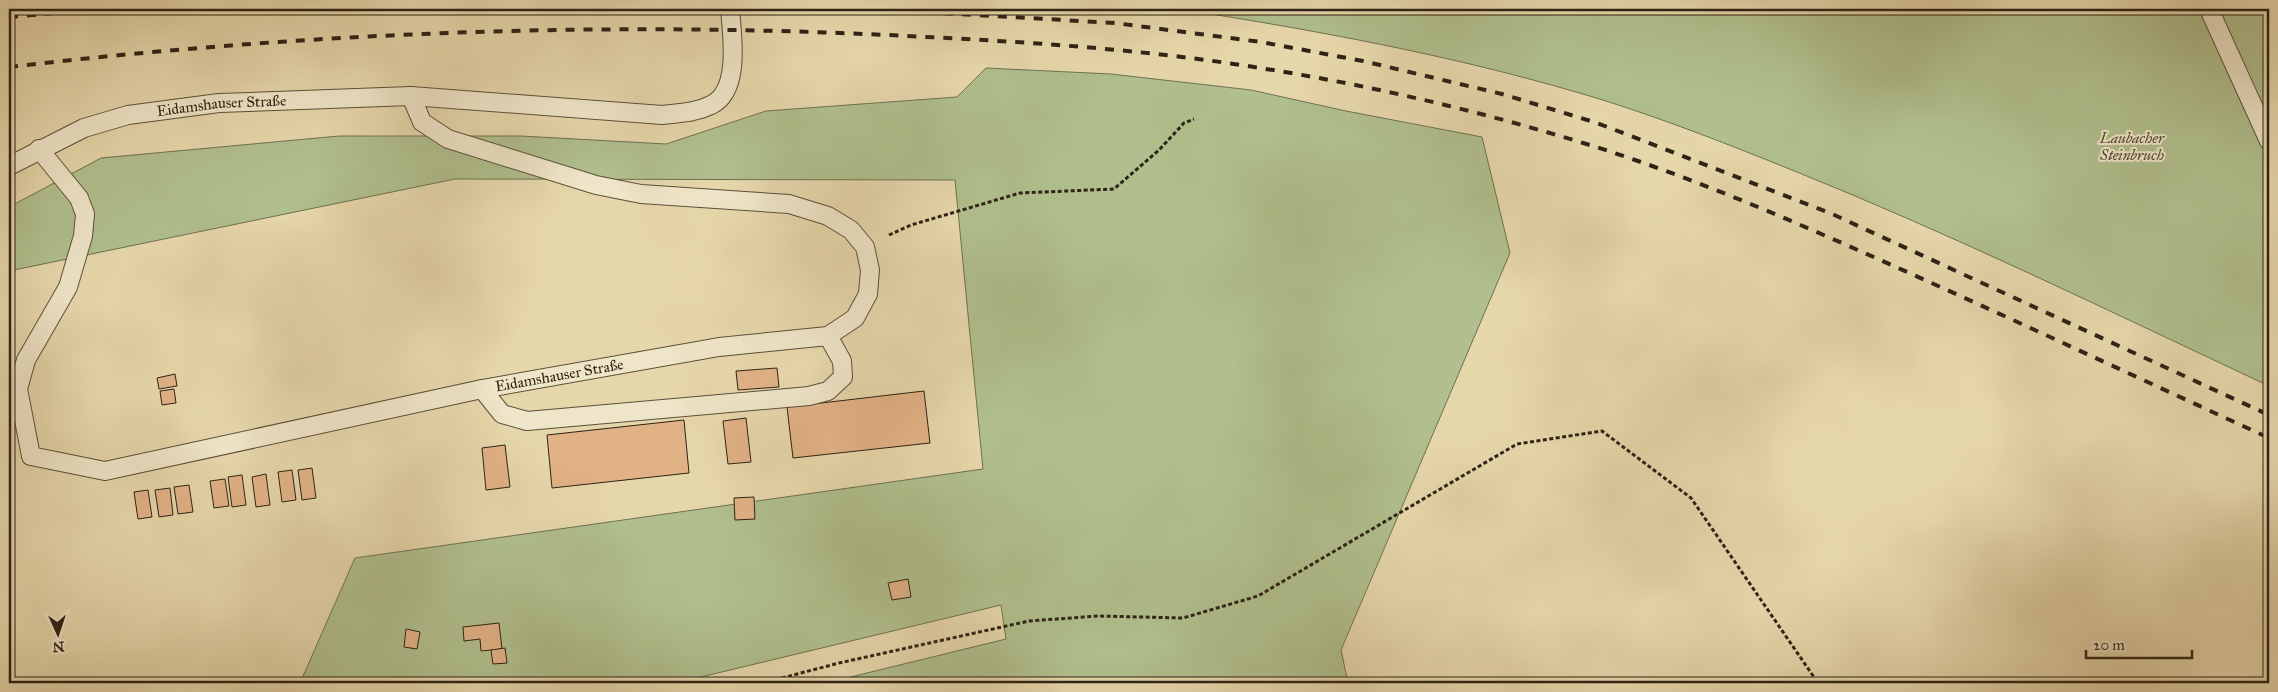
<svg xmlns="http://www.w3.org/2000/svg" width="2278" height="692" viewBox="0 0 2278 692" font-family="'IM FELL Great Primer',serif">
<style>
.green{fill:#b0bf8d;stroke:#6e7151}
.building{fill:#e1b286;stroke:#2d2315}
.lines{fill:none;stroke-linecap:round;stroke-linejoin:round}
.lane-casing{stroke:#5b503a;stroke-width:20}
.path{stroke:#2d2315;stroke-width:3;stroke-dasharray:4 2.5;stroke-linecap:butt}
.lane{stroke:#efe5c8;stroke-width:18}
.rail{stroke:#2d2315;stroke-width:4;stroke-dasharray:9 9;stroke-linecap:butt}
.labels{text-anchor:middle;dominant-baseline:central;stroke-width:4;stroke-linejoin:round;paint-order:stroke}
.street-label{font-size:15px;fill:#2d2315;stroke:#efe5c8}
.park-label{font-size:15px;font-style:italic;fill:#4e4a33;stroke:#efe5c8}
</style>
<rect width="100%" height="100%" fill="#e6d7ab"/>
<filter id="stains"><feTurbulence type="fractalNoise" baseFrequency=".004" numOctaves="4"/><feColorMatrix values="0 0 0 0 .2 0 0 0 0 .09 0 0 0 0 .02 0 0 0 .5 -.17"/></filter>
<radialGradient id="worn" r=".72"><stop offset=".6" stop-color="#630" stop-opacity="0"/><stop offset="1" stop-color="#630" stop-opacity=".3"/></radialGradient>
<g class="green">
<path d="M1179,9H2269V386C2111,312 1954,235 1792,170C1730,145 1669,121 1606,101C1467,58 1322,31 1179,9Z"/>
<polygon points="986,68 1111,74 1251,90 1346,111 1482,137 1510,253 1341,650 1348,683 826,683 1006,639 1001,605 676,683 300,683 355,558 983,469 955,180 455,179 9,271 9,207 101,158 339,136 521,136 666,144 766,111 957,97"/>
</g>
<g class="building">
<polygon points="777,368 779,387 738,390 736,371"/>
<polygon points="175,374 177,386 159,389 157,378"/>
<polygon points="174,389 176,403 162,405 160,391"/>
<polygon points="924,391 930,443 793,458 787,407"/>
<polygon points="746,418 751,462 728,464 723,421"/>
<polygon points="684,420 689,473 552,488 547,435"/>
<polygon points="505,445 510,487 486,490 482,448"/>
<polygon points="312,468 316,498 302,500 298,470"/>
<polygon points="292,470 296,500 282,502 278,472"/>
<polygon points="266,474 270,505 256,507 252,477"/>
<polygon points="242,475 246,505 232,507 228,477"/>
<polygon points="225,479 229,506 214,508 210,481"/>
<polygon points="189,485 193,512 178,514 174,487"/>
<polygon points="170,488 173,515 159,517 155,490"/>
<polygon points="148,490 152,517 138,519 134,492"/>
<polygon points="754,497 755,519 735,520 734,498"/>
<polygon points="908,579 911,597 892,600 888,583"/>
<polygon points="499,623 502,649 481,651 480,639 464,641 463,627"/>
<polygon points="406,629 420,632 417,649 404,647"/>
<polygon points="505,648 507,663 493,664 491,650"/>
</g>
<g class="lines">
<defs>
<g id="lane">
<polyline points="2209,9 2269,141"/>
<path id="s1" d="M39,149L79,198L85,214L83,236L68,287L26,360L18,389L31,456L105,471L482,389L719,347L828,336L855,318L868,294L870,270L865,247L851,230L828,216L789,204L641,194L596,185L448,139L422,122L411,96"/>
<path id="s2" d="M9,166L84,128L128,115L219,103L411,96L662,115C679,113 695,113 711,105C741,91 732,35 730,9"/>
<polyline points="482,389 502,414 527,421 809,396 828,391 843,377 842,361 828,336"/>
</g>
</defs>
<use href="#lane" class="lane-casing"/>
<g class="path">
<polyline points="889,235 911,225 1020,193 1114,189 1159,150 1184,123 1194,119"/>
<polyline points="763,683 839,663 1029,621 1098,616 1183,618 1258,596 1517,444 1602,431 1691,498 1818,683"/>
</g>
<use href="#lane" class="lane"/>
<g class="rail">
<polyline points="872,9 1115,23 1261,42 1363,61 1502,94 1597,123 1830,213 2269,415"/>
<polyline points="9,17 101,9"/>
<path d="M9,67C300,33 593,21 887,35C1011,41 1137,48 1260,68C1369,85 1475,110 1580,142C1688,175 1793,221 1896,267C2021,323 2145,381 2269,438"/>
</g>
</g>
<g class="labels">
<g class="street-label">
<text stroke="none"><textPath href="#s2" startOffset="224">Eidamshauser Straße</textPath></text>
<text stroke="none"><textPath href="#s1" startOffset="878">Eidamshauser Straße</textPath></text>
</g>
<g class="park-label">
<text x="2132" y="138">Laubacher<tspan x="2132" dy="17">Steinbruch</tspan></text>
</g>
</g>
<rect width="2278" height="692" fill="none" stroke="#e6d7ab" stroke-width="30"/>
<rect x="10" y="10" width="2258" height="672" fill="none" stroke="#2d2315" stroke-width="2.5"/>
<rect x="15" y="15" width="2248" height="662" fill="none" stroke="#2d2315"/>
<g transform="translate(58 634) rotate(177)" stroke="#efe5c8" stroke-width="4" paint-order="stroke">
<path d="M0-4L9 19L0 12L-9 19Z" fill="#2d2315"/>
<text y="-8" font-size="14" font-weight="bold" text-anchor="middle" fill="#2d2315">N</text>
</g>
<path d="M2086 650v8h106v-8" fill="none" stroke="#2d2315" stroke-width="2.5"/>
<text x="2093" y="650" font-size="15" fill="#2d2315" stroke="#efe5c8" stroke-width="4" paint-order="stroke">20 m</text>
<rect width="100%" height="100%" filter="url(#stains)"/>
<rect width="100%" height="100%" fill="url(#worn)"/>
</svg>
